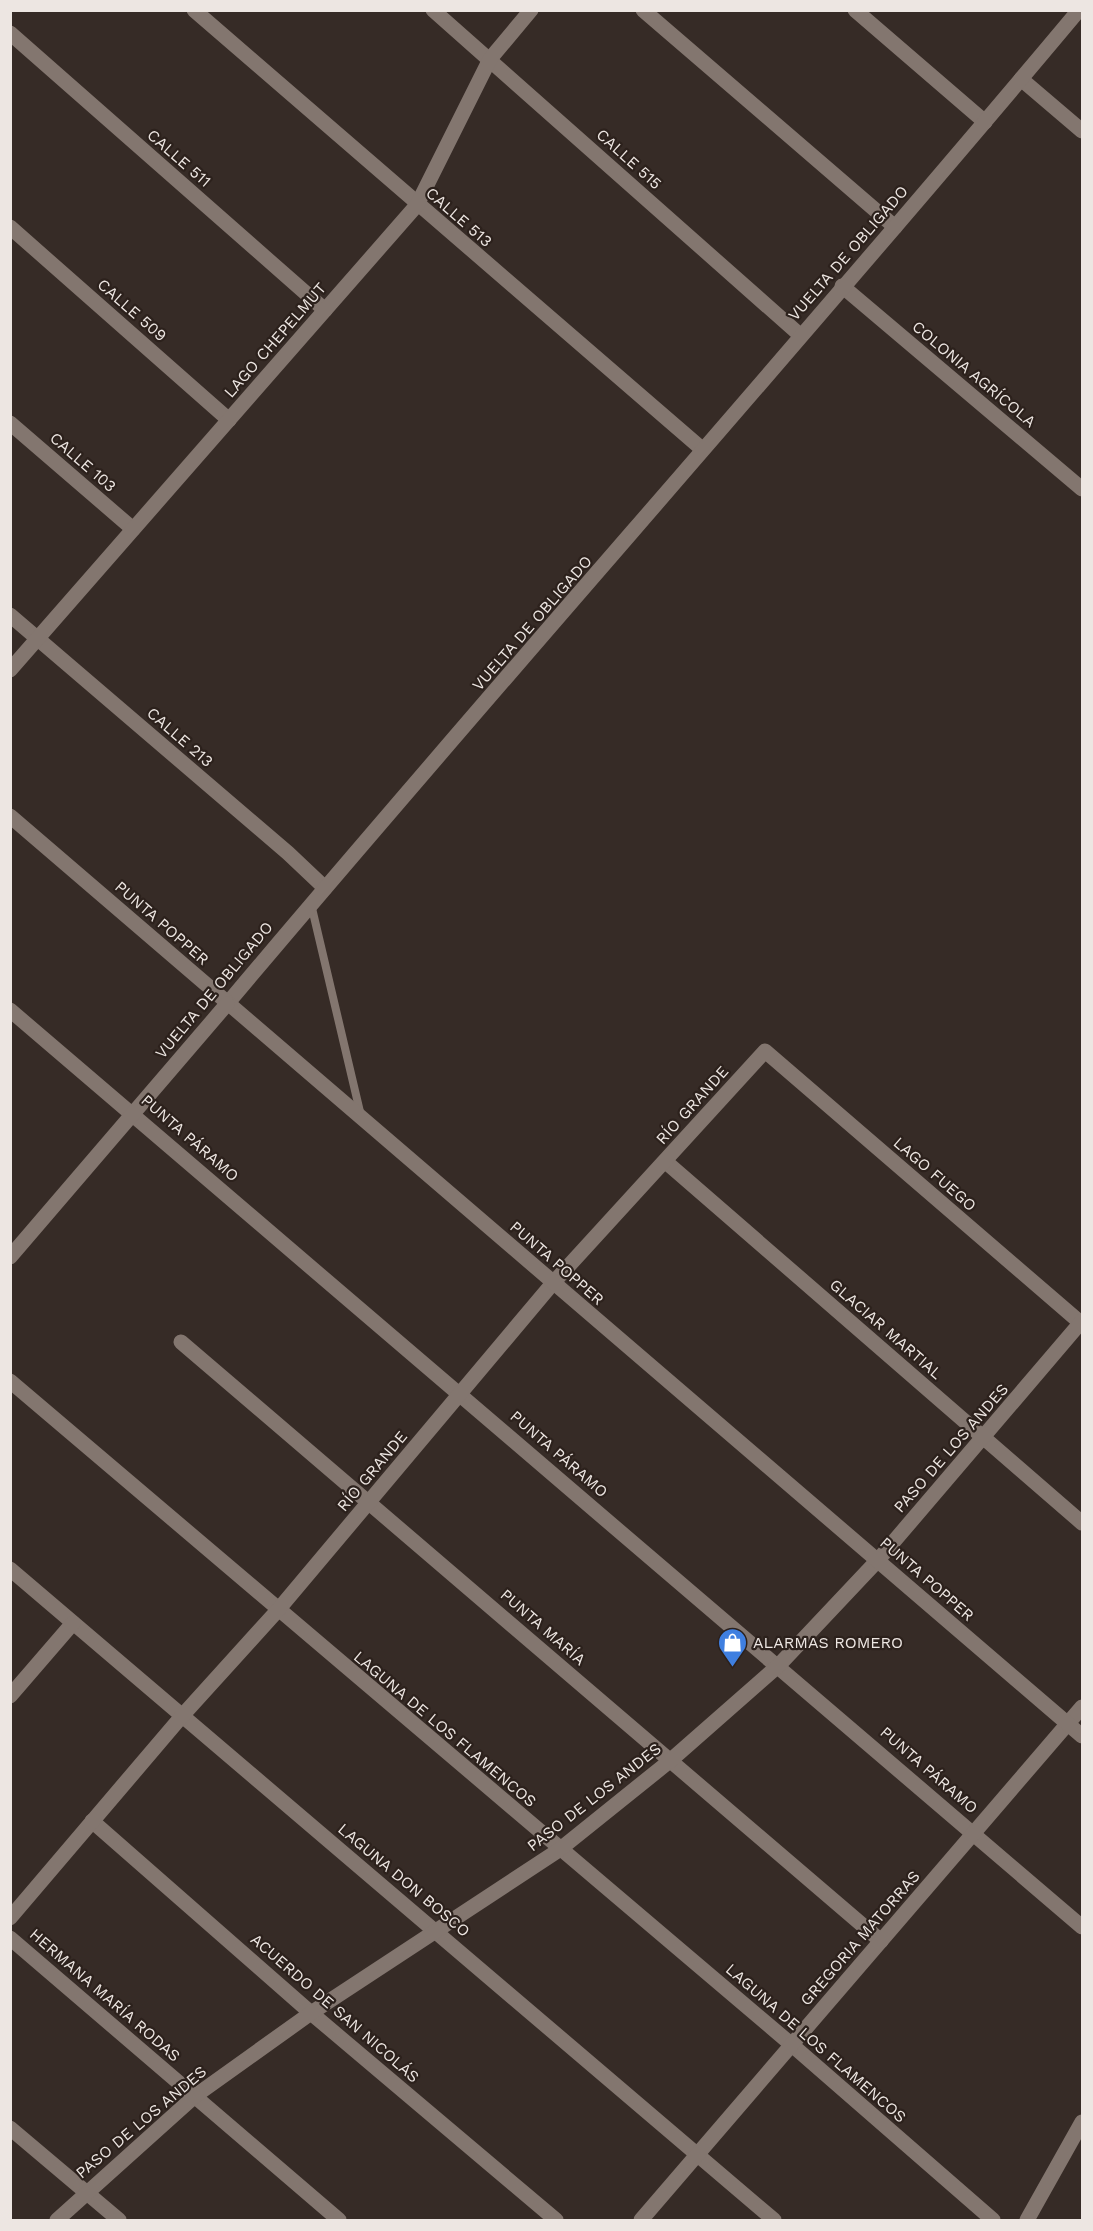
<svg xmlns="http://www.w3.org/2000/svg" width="1093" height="2231" viewBox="0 0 1093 2231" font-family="'Work Sans',sans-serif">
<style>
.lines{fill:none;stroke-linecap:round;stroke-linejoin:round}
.lane{stroke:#83766f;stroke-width:8}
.street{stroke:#83766f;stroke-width:15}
.secondary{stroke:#83766f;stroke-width:15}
.labels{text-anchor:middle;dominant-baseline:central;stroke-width:4.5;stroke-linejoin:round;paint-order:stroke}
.street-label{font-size:16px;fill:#ede6e2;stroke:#2c211c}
.poi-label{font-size:16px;fill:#ede6e2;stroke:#2c211c;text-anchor:start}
</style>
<rect width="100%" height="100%" fill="#362b26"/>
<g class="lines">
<polyline class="lane" points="311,904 361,1116"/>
<g class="street">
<polyline points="194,10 702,449"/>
<polyline points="433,10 800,335"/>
<polyline points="643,10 895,227"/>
<polyline points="855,10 985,122"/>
<polyline points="10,33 325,310"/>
<polyline points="1021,79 1082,131"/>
<polyline points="10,227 229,420"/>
<polyline points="842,286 1082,489"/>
<polyline points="10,423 133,529"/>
<polyline points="10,615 288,853 325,888"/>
<polyline points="10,670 417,205 490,59 531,10"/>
<path d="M227,1004C508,670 799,345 1079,10"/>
<polyline points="10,1010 1082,1927"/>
<polyline points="666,1162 1082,1523"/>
<polyline points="181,1342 881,1941"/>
<polyline points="10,1381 792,2045 993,2220"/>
<polyline points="10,1569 774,2220"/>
<polyline points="10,1696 73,1623"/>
<polyline points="92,1821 311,2013 556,2220"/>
<polyline points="10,1918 182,1716 278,1610 553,1283 765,1051 1082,1324"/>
<polyline points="10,1938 339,2220"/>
<polyline points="10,2128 119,2220"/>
<polyline points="57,2220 195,2096 311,2013 559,1850 671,1760 779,1665 878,1560 1082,1321"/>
<polyline points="641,2220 1082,1707"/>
<polyline points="1027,2220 1082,2122"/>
</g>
<g class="secondary">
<polyline points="10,816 1082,1736"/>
<polyline points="10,1257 227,1004"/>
</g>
</g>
<defs>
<symbol id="shop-pin" viewBox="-11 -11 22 30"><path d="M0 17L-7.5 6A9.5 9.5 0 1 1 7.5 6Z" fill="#3f7fe0" stroke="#2c211c"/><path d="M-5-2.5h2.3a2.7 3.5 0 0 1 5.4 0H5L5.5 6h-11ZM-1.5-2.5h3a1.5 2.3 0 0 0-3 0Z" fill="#fff"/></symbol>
</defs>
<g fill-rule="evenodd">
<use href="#shop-pin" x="716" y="1626" width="33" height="45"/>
</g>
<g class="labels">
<g class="street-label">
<text transform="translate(179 158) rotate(41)">CALLE 511</text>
<text transform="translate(629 159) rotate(42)">CALLE 515</text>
<text transform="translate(459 217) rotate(41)">CALLE 513</text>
<text transform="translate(848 253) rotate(-49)">VUELTA DE OBLIGADO</text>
<text transform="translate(132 310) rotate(41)">CALLE 509</text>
<text transform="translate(275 340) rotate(-49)">LAGO CHEPELMUT</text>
<text transform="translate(974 374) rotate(40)">COLONIA AGRÍCOLA</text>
<text transform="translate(83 462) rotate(41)">CALLE 103</text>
<text transform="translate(532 623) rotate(-49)">VUELTA DE OBLIGADO</text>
<text transform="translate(180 737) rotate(41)">CALLE 213</text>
<text transform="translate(162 923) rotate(41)">PUNTA POPPER</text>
<text transform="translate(214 990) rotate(-50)">VUELTA DE OBLIGADO</text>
<text transform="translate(692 1105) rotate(-48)">RÍO GRANDE</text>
<text transform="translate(190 1138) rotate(41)">PUNTA PÁRAMO</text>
<text transform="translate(935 1174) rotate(41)">LAGO FUEGO</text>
<text transform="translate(557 1263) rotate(41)">PUNTA POPPER</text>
<text transform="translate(886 1329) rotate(41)">GLACIAR MARTIAL</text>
<text transform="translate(951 1448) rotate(-49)">PASO DE LOS ANDES</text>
<text transform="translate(559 1454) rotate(41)">PUNTA PÁRAMO</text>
<text transform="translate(372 1471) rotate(-50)">RÍO GRANDE</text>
<text transform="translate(927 1579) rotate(41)">PUNTA POPPER</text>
<text transform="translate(543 1627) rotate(41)">PUNTA MARÍA</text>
<text transform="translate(445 1729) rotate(40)">LAGUNA DE LOS FLAMENCOS</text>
<text transform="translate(929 1770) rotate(41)">PUNTA PÁRAMO</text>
<text transform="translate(594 1797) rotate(-38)">PASO DE LOS ANDES</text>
<text transform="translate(404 1880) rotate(40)">LAGUNA DON BOSCO</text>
<text transform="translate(860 1938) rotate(-49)">GREGORIA MATORRAS</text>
<text transform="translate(105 1995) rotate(41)">HERMANA MARÍA RODAS</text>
<text transform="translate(335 2008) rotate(41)">ACUERDO DE SAN NICOLÁS</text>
<text transform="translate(816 2043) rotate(41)">LAGUNA DE LOS FLAMENCOS</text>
<text transform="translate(141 2122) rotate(-40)">PASO DE LOS ANDES</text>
</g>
<g class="poi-label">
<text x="753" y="1642">ALARMAS ROMERO</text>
</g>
</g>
<rect width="1093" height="2231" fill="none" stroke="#ede6e2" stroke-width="24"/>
</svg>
